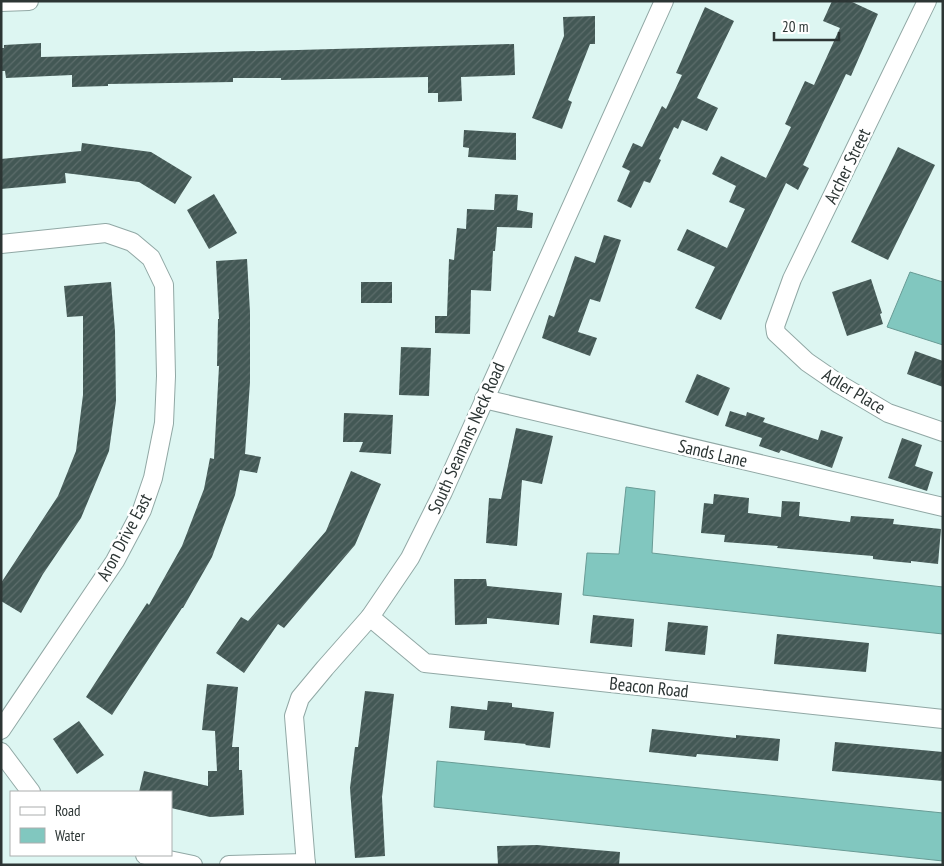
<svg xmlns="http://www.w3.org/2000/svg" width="944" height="866" viewBox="0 0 944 866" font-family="'PT Sans Narrow',sans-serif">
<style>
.water{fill:#81c7bf;stroke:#689b95}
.building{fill:url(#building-hatch)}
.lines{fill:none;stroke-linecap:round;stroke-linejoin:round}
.street-casing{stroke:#91a8a5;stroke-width:20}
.street{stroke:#fff;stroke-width:18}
.labels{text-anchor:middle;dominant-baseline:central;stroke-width:5;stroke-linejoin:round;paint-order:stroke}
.street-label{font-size:18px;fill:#2c3534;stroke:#fff}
</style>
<defs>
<pattern id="building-hatch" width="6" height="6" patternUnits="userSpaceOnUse" patternTransform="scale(1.25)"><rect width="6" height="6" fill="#435855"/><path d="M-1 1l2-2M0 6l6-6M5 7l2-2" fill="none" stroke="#5c6d6b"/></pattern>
</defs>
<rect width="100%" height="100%" fill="#ddf6f2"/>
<g class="water">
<polygon points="910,272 943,282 943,345 887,327"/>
<polygon points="626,487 655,491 652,553 943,587 943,634 583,595 587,553 619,554"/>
<polygon points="437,761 943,813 943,861 434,807"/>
</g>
<g class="building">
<polygon points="832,1 850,1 878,14 851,76 846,74 803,165 809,168 798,190 786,183 721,320 695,308 715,267 677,250 687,229 727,248 745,209 729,202 736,186 712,174 721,156 766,178 791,127 785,124 805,81 814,85 840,28 823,21"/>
<polygon points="705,7 734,21 697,98 718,108 707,131 682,120 678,129 674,127 659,159 661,160 650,183 644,181 631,208 617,201 630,171 622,167 633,143 642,147 662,106 666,109 682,75 676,73"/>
<polygon points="595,16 595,44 590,44 568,100 572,102 562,129 532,118 564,36 563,17"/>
<polygon points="41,43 41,57 514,44 515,75 461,77 462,101 438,102 438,93 428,93 428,77 281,80 281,78 233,78 233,82 108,84 108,86 72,87 72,75 6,78 5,71 1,71 1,48 4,48 4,45"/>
<polygon points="464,130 516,133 516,160 468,157 469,148 463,147"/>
<polygon points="82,143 151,152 192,177 175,204 139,182 65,173 66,183 1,189 1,159 81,151"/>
<polygon points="898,147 935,165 888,260 851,242"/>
<polygon points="214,194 237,233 209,249 187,210"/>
<polygon points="495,194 518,195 517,210 533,213 532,228 497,227 495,251 493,251 491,291 471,290 470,334 435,333 435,316 447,316 449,259 454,260 457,228 466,229 467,209 494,210"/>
<polygon points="604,235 621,240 600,302 590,299 578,332 597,338 590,356 542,338 549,315 554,317 575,256 595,263"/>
<polygon points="247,259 250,312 250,382 245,454 261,457 257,473 240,470 235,495 212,557 183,608 182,608 112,715 86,697 147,603 149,605 182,546 204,489 210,458 214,459 219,366 217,366 218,319 219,319 216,261"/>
<polygon points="871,279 882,313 880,314 883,324 847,336 832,292"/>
<polygon points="111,282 115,331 116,401 109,451 81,518 43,574 21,613 1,601 1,583 58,496 76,451 83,395 83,316 67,317 64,286"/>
<rect x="361" y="282" width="31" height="21"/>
<polygon points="401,347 431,348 429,396 399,395"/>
<polygon points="915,351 943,361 943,387 907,374"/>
<polygon points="697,374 730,388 718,416 685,402"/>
<polygon points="730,411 746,416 747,412 765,418 763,422 818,440 821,430 843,437 832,468 781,450 779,453 759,446 762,438 725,426"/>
<polygon points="344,413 393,415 391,454 359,452 363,442 343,442"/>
<polygon points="516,428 553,436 542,484 522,480 517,546 486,543 489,498 501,499"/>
<polygon points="902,438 922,445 915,466 933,472 927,491 888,478"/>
<polygon points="351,471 381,484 355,545 284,628 278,624 244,673 216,653 241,617 248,621 326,531"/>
<polygon points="714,494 749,498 748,513 781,517 782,501 800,502 799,516 850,522 851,516 894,519 893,524 941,529 938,564 911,561 911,563 890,561 873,559 873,556 777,548 778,546 724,542 725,535 701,533 704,503 713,504"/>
<polygon points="454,579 486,579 487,586 562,593 559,625 487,618 487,624 455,625"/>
<polygon points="593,615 634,619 632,647 590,643"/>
<polygon points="668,622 708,626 705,655 665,651"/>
<polygon points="777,634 869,643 866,672 774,664"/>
<polygon points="207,684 238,687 232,747 239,747 239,770 242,770 244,815 210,817 171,808 171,792 139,792 144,771 208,786 208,771 217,771 215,731 202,730"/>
<polygon points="365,691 394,694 382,797 385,856 355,858 350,788 355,747 358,747"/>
<polygon points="488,701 512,703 512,707 554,712 550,748 525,745 526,744 484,740 485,731 449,728 451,706 487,710"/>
<polygon points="79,721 104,755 77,774 53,739"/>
<polygon points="652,729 736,738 736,735 780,739 778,761 697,754 696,757 649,752"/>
<polygon points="835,742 943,752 943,781 832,771"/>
<polygon points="537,845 620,852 619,865 498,865 497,846"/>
</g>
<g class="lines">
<defs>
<g id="street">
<polyline points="927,1 792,279 775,326 776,333 807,362 839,384 888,413 943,432"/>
<polyline points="1,2 29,1"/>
<polyline points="1,244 106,233 132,242 151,258 164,285 166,376 164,423 153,478 142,510 115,561 1,730"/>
<polyline points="484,399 943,507"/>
<polyline points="370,617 425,663 943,719"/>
<polyline points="1,752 31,792"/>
<polyline points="145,855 193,865"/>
<polyline points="229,865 306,863"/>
<polyline points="306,865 294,716 300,698 325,668 370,617 410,558 443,492 664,1"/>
</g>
</defs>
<use href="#street" class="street-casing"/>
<use href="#street" class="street"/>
</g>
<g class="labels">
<g class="street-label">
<text transform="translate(847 166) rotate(-64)">Archer Street</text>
<text transform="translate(854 391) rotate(31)">Adler Place</text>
<text transform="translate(466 438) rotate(-66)">South Seamans Neck Road</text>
<text transform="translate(713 453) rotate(13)">Sands Lane</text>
<text transform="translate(124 537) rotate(-62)">Aron Drive East</text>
<text transform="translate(649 687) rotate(6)">Beacon Road</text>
</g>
</g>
<rect width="944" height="866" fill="none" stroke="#2c3534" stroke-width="5"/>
<rect x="10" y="791" width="162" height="65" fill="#ffffff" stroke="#abaeae"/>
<rect x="20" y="807" width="25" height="8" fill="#ffffff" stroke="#abaeae"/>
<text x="55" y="816" font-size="15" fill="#2c3534">Road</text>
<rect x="20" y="828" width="25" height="15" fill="#81c7bf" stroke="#abaeae"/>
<text x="55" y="841" font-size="15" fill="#2c3534">Water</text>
<path d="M774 32v8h65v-8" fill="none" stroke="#2c3534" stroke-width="2.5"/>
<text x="782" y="32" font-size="15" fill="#2c3534" stroke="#ffffff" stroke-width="4" paint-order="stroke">20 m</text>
</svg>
